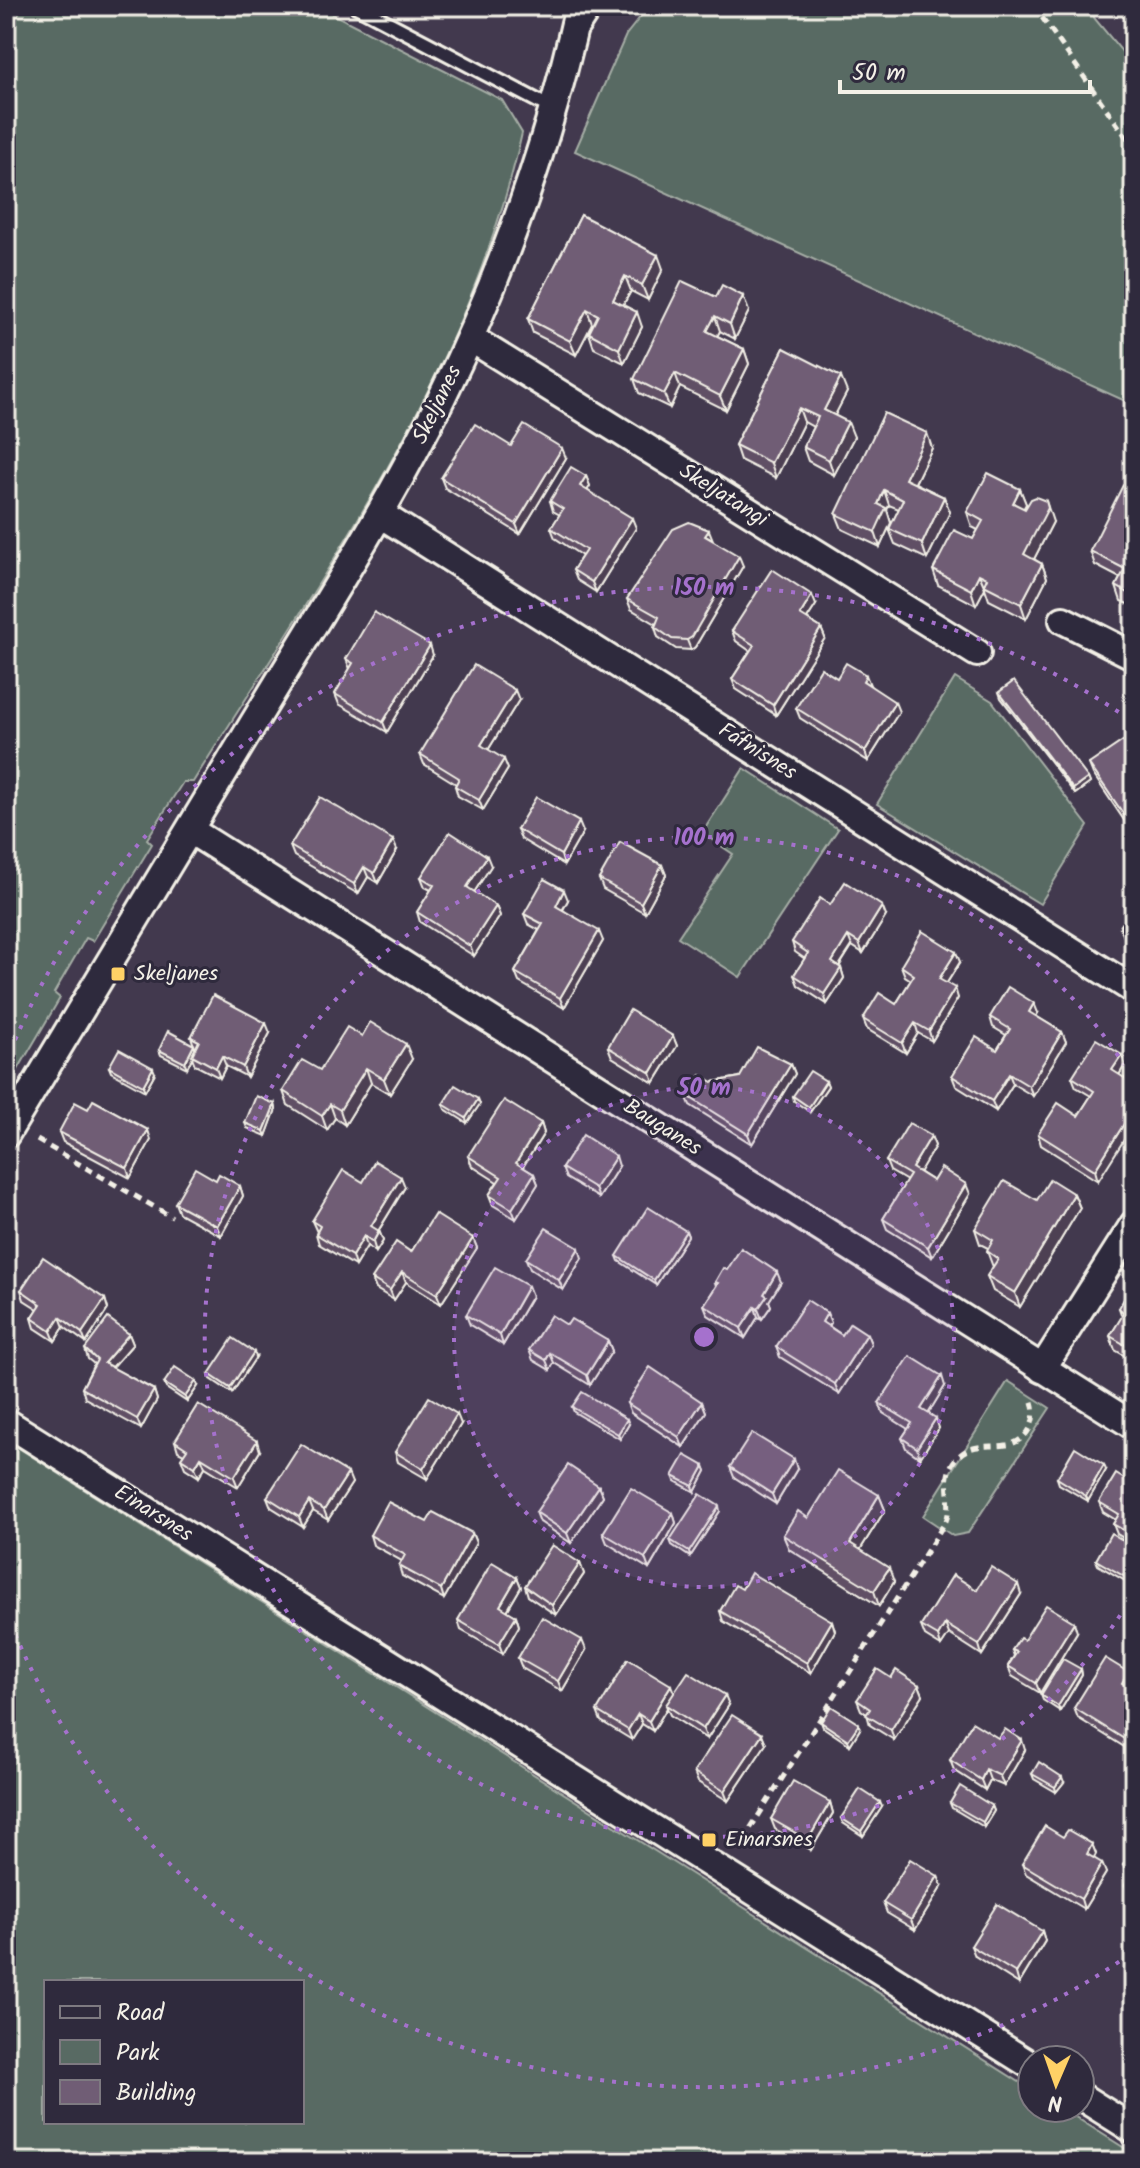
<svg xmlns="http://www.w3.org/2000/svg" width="1140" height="2168" viewBox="0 0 1140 2168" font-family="Kalam,sans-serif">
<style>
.green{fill:#586a63;stroke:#a6aea6;stroke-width:2;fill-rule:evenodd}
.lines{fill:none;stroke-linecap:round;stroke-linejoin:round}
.lane-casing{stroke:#f4f1e8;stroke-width:18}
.street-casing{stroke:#f4f1e8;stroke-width:32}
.path{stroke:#f4f1e8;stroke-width:5;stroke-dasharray:8 6;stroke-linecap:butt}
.lane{stroke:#2f2a3d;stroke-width:12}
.street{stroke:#2f2a3d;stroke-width:26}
.wall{fill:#605065;stroke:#f4f1e8;stroke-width:2}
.shaded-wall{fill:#4e4152;stroke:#f4f1e8;stroke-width:2}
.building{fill:#705d75;stroke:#f4f1e8;stroke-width:2}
.ring{fill:none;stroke:#a571cd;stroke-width:4;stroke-dasharray:4 8}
.poi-dot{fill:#ffd166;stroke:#2f2a3d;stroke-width:3}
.labels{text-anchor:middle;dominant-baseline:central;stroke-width:6;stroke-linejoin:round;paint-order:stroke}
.street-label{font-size:22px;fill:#f4f1e8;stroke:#2f2a3d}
.poi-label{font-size:22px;fill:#f4f1e8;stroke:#2f2a3d;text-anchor:start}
.centre{fill:#a571cd;stroke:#2f2a3d;stroke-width:4}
.ring-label{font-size:24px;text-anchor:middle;font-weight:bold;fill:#a571cd;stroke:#2f2a3d;stroke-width:6;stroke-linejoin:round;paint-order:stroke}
</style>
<rect width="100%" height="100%" fill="#42394e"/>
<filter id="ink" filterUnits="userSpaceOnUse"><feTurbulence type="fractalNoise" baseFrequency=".0125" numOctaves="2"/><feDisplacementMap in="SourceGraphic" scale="16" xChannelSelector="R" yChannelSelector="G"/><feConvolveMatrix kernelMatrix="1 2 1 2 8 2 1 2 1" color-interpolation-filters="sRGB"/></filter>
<g filter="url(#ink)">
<g class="green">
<path d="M6,6H317L502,100L522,133C469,373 321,578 193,782H183L147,839L152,844L93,941L86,938L54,993L60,998L6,1090Z"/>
<polygon points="649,6 1088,6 1095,19 1134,66 1134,405 575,151 626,35"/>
<polygon points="955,678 992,701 1088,826 1040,904 877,804"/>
<polygon points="744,768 838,829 740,977 678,937 733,854 702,833"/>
<polygon points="1008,1381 1050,1408 968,1533 953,1536 923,1516"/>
<path d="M6,1440L1032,2090V2108H1061L1134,2154V2162H6ZM302,1982V2122H46V1982Z"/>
</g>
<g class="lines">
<defs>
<g id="lane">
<polyline points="356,6 553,109"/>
<polyline points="582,29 597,6"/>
</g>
<g id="street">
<polyline points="470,338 977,653"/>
<polyline points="380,514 1134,990"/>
<polyline points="1063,620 1134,656"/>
<polyline points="190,830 1134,1426"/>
<path d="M6,1134C89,998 171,861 253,724C318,616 387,510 442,397C503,273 549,141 579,6"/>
<polyline points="1042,1369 1134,1224"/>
<polyline points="6,1422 1032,2066"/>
<polyline points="1080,2096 1134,2130"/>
</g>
</defs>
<use href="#lane" class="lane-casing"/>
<use href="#street" class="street-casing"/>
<g class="path">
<polyline points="1034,6 1134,148"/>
<polyline points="37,1140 172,1217"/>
<path d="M743,1840L946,1521C954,1501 940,1480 954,1461C969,1442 986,1448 1006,1445C1029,1442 1040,1417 1030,1397"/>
</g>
<use href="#lane" class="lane"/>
<use href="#street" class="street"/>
</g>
<g class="wall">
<polygon points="581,215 663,269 648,300 631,291 623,305 642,327 624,363 594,348 589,333 593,324 592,324 576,355 533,333 528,319"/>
<polygon points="716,297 749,311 735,339 720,331 717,336 744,349 749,364 726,410 680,387 670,408 639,393 634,379"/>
<polygon points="784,348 847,392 834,416 854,437 834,475 808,461 803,447 813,427 804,422 776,478 740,460 735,445"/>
<polygon points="932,448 915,483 944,497 950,512 927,559 895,544 889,529 899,509 889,505 887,510 891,523 880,547 842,529 836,514"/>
<polygon points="566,458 520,534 445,488 441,478"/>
<polygon points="586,476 590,486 587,490 636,528 596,592 577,580 573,570 582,556 555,538 551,528 560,515 553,511 550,501"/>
<polygon points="1020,489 1026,504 1023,508 1053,522 1034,559 1042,564 1047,578 1026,619 989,600 985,588 976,605 938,585 933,570 973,539 978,530 972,527 967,512"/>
<polygon points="1134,491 1134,607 1121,601 1116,586 1120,578 1095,565 1090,551"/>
<polygon points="712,540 743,566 695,647 691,650 676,649 658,637 655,627 656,624 631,609 627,599"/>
<polygon points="816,605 807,619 821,628 825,638 776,715 736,689 732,679 750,651 736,641 732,631"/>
<polygon points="433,655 387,732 339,704 335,694 350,669 346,659"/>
<polygon points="837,678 870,686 899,712 868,761 800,718 796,708"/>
<polygon points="999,692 1088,778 1090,783 1075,794 1001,698"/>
<polygon points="519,700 488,750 508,769 483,810 458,796 455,786 456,784 424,764 420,754"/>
<polygon points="1134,757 1134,826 1130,829 1093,774 1089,764"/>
<polygon points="517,829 583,832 564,865 521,839"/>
<polygon points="290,846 397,850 378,883 368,877 358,894 294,856"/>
<polygon points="662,865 666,875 645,913 603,889 599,879"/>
<polygon points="491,866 474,892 496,906 500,916 474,956 420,922 417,912 431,890 425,887 421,877"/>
<polygon points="568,900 563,910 603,941 564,1008 519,982 515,972 539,930 528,924 524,914"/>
<polygon points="830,905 886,916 863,953 852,946 839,967 841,968 844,978 827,1004 798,985 794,975 805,959 795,952 792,942"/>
<polygon points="1134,905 1134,944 1124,937 1120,927"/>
<polygon points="960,962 947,983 958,998 932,1041 918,1033 906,1053 867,1029 863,1019 896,1004 911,980 905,976 901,966"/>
<polygon points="1038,1013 1036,1016 1062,1032 1066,1042 1033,1096 1013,1084 996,1111 956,1086 952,1076 997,1050 1006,1035 993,1027 990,1017"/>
<polygon points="270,1033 247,1077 226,1066 220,1078 195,1065 192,1057 187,1068 161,1055 159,1050 194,1045 195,1048 191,1037"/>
<polygon points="362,1036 412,1059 390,1094 371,1083 345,1125 335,1118 327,1130 288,1105 283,1091 320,1070"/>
<polygon points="673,1036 677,1046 654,1083 612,1057 608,1047"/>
<polygon points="1122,1055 1125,1065 1119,1075 1098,1181 1041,1145 1038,1134 1078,1116 1091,1096 1076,1087 1072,1077"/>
<polygon points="791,1064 795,1074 752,1144 690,1105 686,1095 713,1082 740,1077"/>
<polygon points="109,1067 155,1073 145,1091 111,1072"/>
<polygon points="826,1081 828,1086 810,1112 794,1101 793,1096"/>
<polygon points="478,1099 480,1104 467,1123 445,1109 443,1104"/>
<polygon points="275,1104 276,1109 266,1136 247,1128 245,1123"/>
<polygon points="88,1109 151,1140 130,1178 63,1142 59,1132"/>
<polygon points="541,1123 544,1133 523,1167 534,1174 538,1184 516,1219 493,1205 489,1195 497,1182 472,1166 468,1156"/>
<polygon points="931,1136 935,1146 919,1172 933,1181 970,1194 932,1257 887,1229 883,1219 907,1181 890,1171 886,1161"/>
<polygon points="619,1166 599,1198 566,1178 562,1168"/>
<polygon points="216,1180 240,1186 243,1196 221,1236 179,1213 175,1203"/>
<polygon points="363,1182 405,1187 379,1230 383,1241 376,1252 367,1246 355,1266 319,1244 316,1234 317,1232 312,1221"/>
<polygon points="1074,1194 1080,1208 1020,1307 993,1291 987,1276 993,1267 987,1251 988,1248 980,1244 975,1229 1037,1200"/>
<polygon points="686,1231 688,1236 656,1285 619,1261 617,1256"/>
<polygon points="473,1238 477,1248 441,1304 406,1282 394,1300 376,1289 372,1279 411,1252"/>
<polygon points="582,1258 563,1290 530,1269 526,1259"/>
<polygon points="727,1270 781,1282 769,1301 771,1306 762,1319 758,1317 745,1338 708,1315 704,1305 716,1286 715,1282"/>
<polygon points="528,1286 532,1296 503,1345 470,1325 466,1315"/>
<polygon points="21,1290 105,1299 108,1309 86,1343 64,1327 55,1341 35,1328 32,1318 38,1309 24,1300"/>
<polygon points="1134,1297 1134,1361 1115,1350 1110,1336 1122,1317 1119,1308 1132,1301"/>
<polygon points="827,1313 831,1323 829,1326 842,1335 867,1334 871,1344 839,1394 780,1357 776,1347"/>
<polygon points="567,1325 608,1341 612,1351 590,1385 554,1363 550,1370 533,1360 529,1350"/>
<polygon points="129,1334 133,1344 112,1368 154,1390 157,1400 141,1429 85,1398 82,1388 94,1364 88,1359 85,1349"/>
<polygon points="256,1357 232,1393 211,1379 209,1374"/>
<polygon points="164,1383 198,1386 187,1402 166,1388"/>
<polygon points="945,1386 928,1413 939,1428 920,1458 906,1448 902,1438 908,1429 883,1413 879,1403"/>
<polygon points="702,1402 706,1412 683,1447 631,1413 627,1403"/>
<polygon points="572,1407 629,1424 620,1439 574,1412"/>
<polygon points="461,1424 427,1479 398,1462 395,1452"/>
<polygon points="175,1441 260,1451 238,1487 205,1467 199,1477 185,1468 181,1458 184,1454 178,1451"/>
<polygon points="704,1466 706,1471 695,1492 675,1481 673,1476"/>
<polygon points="730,1467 797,1469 776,1504 734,1477"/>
<polygon points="1106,1470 1088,1501 1059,1484 1057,1478"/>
<polygon points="352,1483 328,1520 313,1511 303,1527 271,1507 267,1497"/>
<polygon points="1134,1485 1134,1544 1117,1534 1113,1524 1116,1520 1103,1512 1099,1502"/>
<polygon points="599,1486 603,1496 571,1543 540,1522 536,1512"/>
<polygon points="879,1495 885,1510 860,1550 894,1582 879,1606 789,1549 783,1535 808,1518"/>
<polygon points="720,1511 690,1557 672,1545 670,1540"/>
<polygon points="673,1513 676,1523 649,1569 607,1543 603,1533"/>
<polygon points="427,1522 472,1533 476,1543 444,1599 402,1576 399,1566 402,1561 373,1545 370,1535"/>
<polygon points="1134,1547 1134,1586 1098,1565 1096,1560"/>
<polygon points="580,1563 584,1574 556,1615 528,1596 525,1586"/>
<polygon points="517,1577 521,1587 507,1611 516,1616 519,1626 503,1654 461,1630 458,1620"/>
<polygon points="742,1589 832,1621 835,1631 811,1673 723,1621 720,1611"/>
<polygon points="977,1590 1021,1594 982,1655 949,1634 941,1646 925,1636 921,1626"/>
<polygon points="1077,1632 1040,1693 1012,1676 1008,1666 1014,1656 1012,1650 1024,1640"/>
<polygon points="586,1650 562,1691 522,1668 518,1658"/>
<polygon points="1081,1669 1082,1675 1060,1711 1043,1700 1041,1695"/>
<polygon points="1128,1672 1132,1682 1129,1688 1134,1691 1134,1753 1078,1718 1074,1708"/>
<polygon points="891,1678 919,1685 923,1695 894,1740 870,1725 867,1714 861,1710 857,1700"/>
<polygon points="674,1693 729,1705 707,1739 670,1715 667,1708 653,1731 642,1724 632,1740 601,1721 597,1711"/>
<polygon points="821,1722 860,1729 850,1745 823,1727"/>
<polygon points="762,1734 766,1744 728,1801 698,1782 694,1772"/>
<polygon points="998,1738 1025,1750 1004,1786 990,1780 985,1790 954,1770 950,1760"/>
<polygon points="1032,1774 1064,1782 1056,1792 1034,1779"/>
<polygon points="830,1802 833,1813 811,1850 775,1829 771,1819"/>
<polygon points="950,1803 992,1806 994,1811 984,1827 952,1808"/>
<polygon points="882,1807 863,1836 843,1823 841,1818"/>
<polygon points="1063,1837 1092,1844 1096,1854 1094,1858 1106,1873 1084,1909 1026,1874 1022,1864"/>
<polygon points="1134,1847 1134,1898 1129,1895 1125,1885 1130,1877 1127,1875 1123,1865"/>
<polygon points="942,1886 915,1930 887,1913 883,1903"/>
<polygon points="1042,1931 1045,1941 1019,1984 975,1956 971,1946"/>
</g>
<g class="shaded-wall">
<polygon points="658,255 663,269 648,300 642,285"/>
<polygon points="625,276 631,291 618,314 613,300"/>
<polygon points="743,296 749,311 735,339 730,324"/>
<polygon points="587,309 592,324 576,355 570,341"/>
<polygon points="637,312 642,327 624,363 619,349"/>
<polygon points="715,316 720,331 712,346 707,331"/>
<polygon points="744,349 749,364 726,410 720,396"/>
<polygon points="675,373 680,387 670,408 664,394"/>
<polygon points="841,377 847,392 830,425 824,410"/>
<polygon points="799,408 804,422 776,478 771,463"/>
<polygon points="848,422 854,437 834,475 829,460"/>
<polygon points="927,433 932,448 910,493 905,479"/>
<polygon points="562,448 566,458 520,534 516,524"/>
<polygon points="586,476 590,486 584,496 580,486"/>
<polygon points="1020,489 1026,504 1018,518 1013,503"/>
<polygon points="884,490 889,505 887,510 891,523 880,547 875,532 878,504"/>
<polygon points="944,497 950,512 927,559 922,544"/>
<polygon points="1046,501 1053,522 1029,569 1024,554"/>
<polygon points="632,518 636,528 596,592 592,582"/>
<polygon points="709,530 713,540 705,536"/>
<polygon points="739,556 743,566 695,647 691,650 687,640"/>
<polygon points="1042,564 1047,578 1026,619 1021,604"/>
<polygon points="979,574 985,588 976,605 971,590"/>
<polygon points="812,595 816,605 803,625 800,615"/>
<polygon points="821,628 825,638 776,715 773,705"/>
<polygon points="430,645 433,655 387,732 383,722"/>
<polygon points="866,675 870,685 863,681"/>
<polygon points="515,690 519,700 485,755 481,745"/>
<polygon points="895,702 899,712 868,761 865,751"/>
<polygon points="504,759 508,769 483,810 479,800"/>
<polygon points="1088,778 1090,783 1075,794 1073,789"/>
<polygon points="1134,814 1134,826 1130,829 1127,819"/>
<polygon points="579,822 583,832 564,865 561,855"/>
<polygon points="393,840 397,850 378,883 374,873"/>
<polygon points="487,856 491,866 471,897 467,887"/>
<polygon points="662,865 666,875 645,913 641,903"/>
<polygon points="364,867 368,877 358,894 354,884"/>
<polygon points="564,890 568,900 559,916 556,906"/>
<polygon points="496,906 500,916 474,956 470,946"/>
<polygon points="882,906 886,916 863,953 859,943"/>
<polygon points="599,931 603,941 564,1008 560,998"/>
<polygon points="848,936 852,946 835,972 832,962"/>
<polygon points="956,952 960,962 943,989 939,979"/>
<polygon points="841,968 844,978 827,1004 824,994"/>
<polygon points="955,988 958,998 932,1041 929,1031"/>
<polygon points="1034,1003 1038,1013 1033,1022 1029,1012"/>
<polygon points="266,1023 270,1033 247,1077 243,1067"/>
<polygon points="915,1023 918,1033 906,1053 902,1043"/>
<polygon points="1062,1032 1066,1042 1033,1096 1029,1086"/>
<polygon points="673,1036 677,1046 654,1083 651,1073"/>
<polygon points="406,1044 412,1059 390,1094 384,1079"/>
<polygon points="194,1045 196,1050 187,1068 185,1063"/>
<polygon points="1122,1055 1125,1065 1116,1080 1112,1070"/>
<polygon points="222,1056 226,1066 220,1078 216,1068"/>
<polygon points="791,1064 795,1074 752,1144 748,1134"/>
<polygon points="153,1068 155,1073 145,1091 143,1086"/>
<polygon points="366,1068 371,1083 345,1125 340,1110"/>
<polygon points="1009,1074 1013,1084 996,1111 992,1101"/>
<polygon points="826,1081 828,1086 810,1112 809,1107"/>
<polygon points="478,1099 480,1104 467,1123 466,1118"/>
<polygon points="275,1104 276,1109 266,1136 264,1131"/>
<polygon points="330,1104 335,1118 327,1130 322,1116"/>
<polygon points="1134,1108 1134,1124 1098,1181 1095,1170"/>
<polygon points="541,1123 544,1133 519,1173 516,1163"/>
<polygon points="148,1130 151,1140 130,1178 127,1168"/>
<polygon points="931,1136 935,1146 916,1178 912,1168"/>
<polygon points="616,1156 619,1166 599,1198 595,1188"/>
<polygon points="534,1174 538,1184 516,1219 512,1209"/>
<polygon points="401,1177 405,1187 375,1236 371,1226"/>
<polygon points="966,1184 970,1194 932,1257 928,1247"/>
<polygon points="240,1186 243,1196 221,1236 217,1226"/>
<polygon points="1074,1194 1080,1208 1020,1307 1015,1293"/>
<polygon points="379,1231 383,1241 376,1252 373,1242"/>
<polygon points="686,1231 688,1236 656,1285 654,1280"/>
<polygon points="364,1236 367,1246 355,1266 352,1256"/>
<polygon points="473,1238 477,1248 441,1304 437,1294"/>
<polygon points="579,1248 582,1258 563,1290 559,1280"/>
<polygon points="402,1272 406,1282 394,1300 390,1290"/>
<polygon points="777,1272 781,1282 769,1301 771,1306 762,1319 758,1309 764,1294"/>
<polygon points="528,1286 532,1296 503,1345 500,1335"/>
<polygon points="105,1299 108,1309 86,1343 82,1333"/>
<polygon points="755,1307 758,1317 745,1338 741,1328"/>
<polygon points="827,1313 831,1323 825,1332 822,1322"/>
<polygon points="60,1317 64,1327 55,1341 51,1331"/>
<polygon points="129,1334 133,1344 107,1373 104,1363"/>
<polygon points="867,1334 871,1344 839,1394 835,1384"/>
<polygon points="608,1341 612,1351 590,1385 587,1375"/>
<polygon points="254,1352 256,1357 232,1393 230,1388"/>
<polygon points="550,1353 554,1363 550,1370 546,1360"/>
<polygon points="942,1376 945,1386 925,1419 921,1409"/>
<polygon points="196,1381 198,1386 187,1402 185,1397"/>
<polygon points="154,1390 157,1400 141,1429 137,1419"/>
<polygon points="702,1402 706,1412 683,1447 679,1437"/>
<polygon points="457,1414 461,1424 427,1479 423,1469"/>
<polygon points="936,1418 939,1428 920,1458 917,1448"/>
<polygon points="627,1419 629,1424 620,1439 618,1434"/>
<polygon points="257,1441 260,1451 238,1487 234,1477"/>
<polygon points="201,1457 205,1467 199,1477 195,1467"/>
<polygon points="794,1459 797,1469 776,1504 772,1494"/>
<polygon points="1104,1465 1106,1470 1088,1501 1086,1496"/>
<polygon points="704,1466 706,1471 695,1492 693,1486"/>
<polygon points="348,1473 352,1483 328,1520 324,1510"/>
<polygon points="599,1486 603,1496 571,1543 567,1533"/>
<polygon points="879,1495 885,1510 855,1558 850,1543"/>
<polygon points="309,1501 313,1511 303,1527 299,1517"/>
<polygon points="719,1506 720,1511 690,1557 689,1552"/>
<polygon points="673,1513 676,1523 649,1569 645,1558"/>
<polygon points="472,1533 476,1543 444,1599 441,1589"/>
<polygon points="580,1563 584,1574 556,1615 552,1605"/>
<polygon points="889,1568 894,1582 879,1606 874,1591"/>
<polygon points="517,1577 521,1587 504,1616 500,1606"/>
<polygon points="1018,1584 1021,1594 982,1655 979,1645"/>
<polygon points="516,1616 519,1626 503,1654 499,1644"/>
<polygon points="832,1621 835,1631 811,1673 807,1663"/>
<polygon points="1074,1622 1077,1632 1040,1693 1036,1683"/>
<polygon points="945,1624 949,1634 941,1646 938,1636"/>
<polygon points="582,1640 586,1650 562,1691 558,1681"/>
<polygon points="1081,1669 1082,1675 1060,1711 1058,1706"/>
<polygon points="1128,1672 1132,1682 1125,1693 1122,1683"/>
<polygon points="671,1685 675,1695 666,1705 667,1708 653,1731 649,1721"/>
<polygon points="919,1685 923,1695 894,1740 891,1730"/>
<polygon points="725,1695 729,1705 707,1739 703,1729"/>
<polygon points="638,1714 642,1724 632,1740 628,1730"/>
<polygon points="859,1724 860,1729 850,1745 848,1740"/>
<polygon points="762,1734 766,1744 728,1801 724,1791"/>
<polygon points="1022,1740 1025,1750 1004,1786 1000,1776"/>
<polygon points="986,1769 990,1780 985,1790 981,1780"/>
<polygon points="1062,1777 1064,1782 1056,1792 1055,1787"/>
<polygon points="830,1802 833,1813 811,1850 808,1840"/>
<polygon points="880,1802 882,1807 863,1836 861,1831"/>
<polygon points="992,1806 994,1811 984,1827 983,1822"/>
<polygon points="1092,1844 1096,1854 1090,1864 1087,1854"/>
<polygon points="1102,1863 1106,1873 1084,1909 1081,1899"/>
<polygon points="938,1876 942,1886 915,1930 911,1920"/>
<polygon points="1042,1931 1045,1941 1019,1984 1016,1973"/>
</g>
<g class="building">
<polygon points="581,215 658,255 642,285 625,276 613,300 637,312 619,349 589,333 598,315 587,309 570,341 528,319"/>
<polygon points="682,281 716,297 722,285 743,296 730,324 715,316 707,331 744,349 720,396 675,373 664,394 634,379"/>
<polygon points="784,348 841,377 824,410 848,422 829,460 803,447 818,417 799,408 771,463 735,445"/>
<polygon points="884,413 927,433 905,479 944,497 922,544 889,529 903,500 884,490 878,504 886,508 875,532 836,514"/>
<polygon points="475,424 511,446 524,425 562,448 516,524 441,478"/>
<polygon points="571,467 586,476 580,486 632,518 592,582 573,570 586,550 551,528 563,509 550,501"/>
<polygon points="988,473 1020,489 1013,503 1025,509 1031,499 1036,497 1046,501 1048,508 1024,554 1042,564 1021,604 984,585 987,578 979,574 971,590 933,570 954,530 973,539 983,521 967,512"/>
<polygon points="1123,485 1134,491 1134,596 1116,586 1125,569 1090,551"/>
<polygon points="689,522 709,530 705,536 739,556 692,637 687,640 672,639 655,627 659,617 627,599 673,529"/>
<polygon points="772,569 812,595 800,615 821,628 773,705 732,679 754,645 732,631"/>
<polygon points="374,612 430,645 383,722 335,694 353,663 346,659"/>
<polygon points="846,663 866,675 863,681 895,702 865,751 796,708 821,668 837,678"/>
<polygon points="474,665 515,690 481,745 504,759 479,800 455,786 459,778 420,754"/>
<polygon points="1014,681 1088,778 1073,789 999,692"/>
<polygon points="1123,741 1134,757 1134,814 1127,819 1089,764"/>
<polygon points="320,797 393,840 374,873 364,867 354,884 290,846"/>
<polygon points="536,797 579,822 561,855 517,829"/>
<polygon points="450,832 487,856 467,887 496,906 470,946 417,912 434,885 421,877"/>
<polygon points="620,842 662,865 641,903 599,879"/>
<polygon points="544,879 564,890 556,906 599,931 560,998 515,972 543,924 524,914"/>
<polygon points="845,882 882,906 859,943 848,936 832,962 841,968 824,994 794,975 808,953 792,942 820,898 830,905"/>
<polygon points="1134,905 1134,936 1120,927"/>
<polygon points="922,931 956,952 939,979 955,988 929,1031 915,1023 902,1043 863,1019 879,993 896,1004 914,975 901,966"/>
<polygon points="1008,987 1034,1003 1029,1012 1062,1032 1029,1086 1009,1074 992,1101 952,1076 976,1037 997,1050 1010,1029 990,1017"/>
<polygon points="213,995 266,1023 243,1067 222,1056 216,1068 192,1055 199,1041 191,1037"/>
<polygon points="630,1010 673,1036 651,1073 608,1047"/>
<polygon points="370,1022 406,1044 384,1079 366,1068 340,1110 330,1104 322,1116 283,1091 302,1060 320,1070 347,1027 362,1036"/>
<polygon points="168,1031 194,1045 185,1063 159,1050"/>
<polygon points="1096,1039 1122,1055 1112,1070 1134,1084 1134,1108 1095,1170 1038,1134 1058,1103 1078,1116 1094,1091 1072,1077"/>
<polygon points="757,1047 791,1064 748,1134 686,1095 701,1075 713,1082 740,1077"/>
<polygon points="119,1049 153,1068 143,1086 109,1067"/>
<polygon points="810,1071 826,1081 809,1107 793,1096"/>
<polygon points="455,1085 478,1099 466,1118 443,1104"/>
<polygon points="256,1096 275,1104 264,1131 245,1123"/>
<polygon points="93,1100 148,1130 127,1168 59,1132 75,1102 88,1109"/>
<polygon points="504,1100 541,1123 516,1163 534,1174 512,1209 489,1195 501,1177 468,1156"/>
<polygon points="909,1123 931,1136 912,1168 933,1181 941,1168 966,1184 928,1247 883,1219 910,1175 886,1161"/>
<polygon points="583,1135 616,1156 595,1188 562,1168"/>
<polygon points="375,1161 401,1177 371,1226 379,1231 373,1242 364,1236 352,1256 316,1234 320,1226 312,1221 343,1170 363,1182"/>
<polygon points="195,1168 216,1180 219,1174 240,1186 217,1226 175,1203"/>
<polygon points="1050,1179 1074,1194 1015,1293 987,1276 998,1259 987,1251 993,1240 975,1229 1004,1181 1037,1200"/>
<polygon points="648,1207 686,1231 654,1280 617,1256"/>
<polygon points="435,1214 473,1238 437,1294 402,1272 390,1290 372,1279 396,1242 411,1252"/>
<polygon points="546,1228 579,1248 559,1280 526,1259"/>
<polygon points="741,1248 777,1272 764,1294 767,1296 758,1309 755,1307 741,1328 704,1305 718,1283 715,1282 723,1268 727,1270"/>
<polygon points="43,1257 105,1299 82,1333 60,1317 51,1331 32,1318 41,1304 21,1290"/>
<polygon points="495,1267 528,1286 500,1335 466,1315"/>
<polygon points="1125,1297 1132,1301 1134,1297 1134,1350 1110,1336 1124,1313 1119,1308"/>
<polygon points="807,1300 827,1313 822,1322 842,1335 850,1323 867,1334 835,1384 776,1347"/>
<polygon points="551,1315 567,1325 571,1319 608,1341 587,1375 550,1353 546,1360 529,1350"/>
<polygon points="108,1318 129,1334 104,1363 154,1390 137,1419 82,1388 97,1360 85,1349"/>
<polygon points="233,1338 254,1352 230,1388 209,1374"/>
<polygon points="910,1356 942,1376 921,1409 936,1418 917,1448 902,1438 912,1423 879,1403"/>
<polygon points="175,1367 196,1381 185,1397 164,1383"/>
<polygon points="650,1367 702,1402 679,1437 627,1403"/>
<polygon points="582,1392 627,1419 618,1434 572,1407"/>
<polygon points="429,1397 457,1414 423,1469 395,1452"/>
<polygon points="198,1404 257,1441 234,1477 201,1457 195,1467 181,1458 187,1449 175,1441"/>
<polygon points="752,1433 794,1459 772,1494 730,1467"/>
<polygon points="301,1444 348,1473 324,1510 309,1501 299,1517 267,1497"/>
<polygon points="1075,1447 1104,1465 1086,1496 1057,1478"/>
<polygon points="685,1455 704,1466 693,1486 673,1476"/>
<polygon points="568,1465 599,1486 567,1533 536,1512"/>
<polygon points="838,1470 879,1495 850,1543 889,1568 874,1591 783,1535 798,1511 808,1518"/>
<polygon points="1116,1474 1134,1485 1134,1536 1113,1524 1119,1514 1099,1502"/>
<polygon points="631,1488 673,1513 645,1558 603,1533"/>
<polygon points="700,1494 719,1506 689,1552 670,1540"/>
<polygon points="388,1502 427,1522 433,1512 472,1533 441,1589 399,1566 405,1555 370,1535"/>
<polygon points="1111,1533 1134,1547 1134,1582 1096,1560"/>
<polygon points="552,1545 580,1563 552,1605 525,1586"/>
<polygon points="492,1562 517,1577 500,1606 516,1616 499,1644 458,1620"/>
<polygon points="991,1567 1018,1584 979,1645 945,1624 938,1636 921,1626 953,1575 977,1590"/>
<polygon points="751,1573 832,1621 807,1663 720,1611 735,1585 742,1589"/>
<polygon points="1046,1605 1074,1622 1036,1683 1008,1666 1017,1652 1012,1650 1020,1638 1024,1640"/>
<polygon points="542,1617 582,1640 558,1681 518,1658"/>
<polygon points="1105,1658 1128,1672 1122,1683 1134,1691 1134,1745 1074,1708"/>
<polygon points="628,1659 671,1685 649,1721 638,1714 628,1730 597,1711"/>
<polygon points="1063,1659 1081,1669 1058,1706 1041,1695"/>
<polygon points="877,1669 891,1678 896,1670 919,1685 891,1730 866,1715 870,1709 857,1700"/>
<polygon points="688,1672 725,1695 703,1729 666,1705"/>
<polygon points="831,1706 859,1724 848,1740 821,1722"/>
<polygon points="732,1715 762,1734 724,1791 694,1772"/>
<polygon points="972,1722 998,1738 1005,1729 1022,1740 1000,1776 986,1769 981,1780 950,1760"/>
<polygon points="1039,1762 1062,1777 1055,1787 1032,1774"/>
<polygon points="793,1781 830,1802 808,1840 771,1819"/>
<polygon points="960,1786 992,1806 983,1822 950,1803"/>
<polygon points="860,1789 880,1802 861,1831 841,1818"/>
<polygon points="1045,1826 1063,1837 1068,1830 1092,1844 1087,1854 1102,1863 1081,1899 1022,1864"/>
<polygon points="1134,1847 1134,1890 1125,1885 1133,1872 1123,1865"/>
<polygon points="910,1859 938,1876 911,1920 883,1903"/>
<polygon points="997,1904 1042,1931 1016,1973 971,1946"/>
</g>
</g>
<circle cx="704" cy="1337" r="250" fill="#a571cd" fill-opacity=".12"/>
<g class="ring">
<circle cx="704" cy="1337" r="250"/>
<path d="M1133 1595A500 500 0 1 1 1133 1079"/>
<path d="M1129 1955A750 750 0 0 1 6 1612M6 1062A750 750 0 0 1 1129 719"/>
</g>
<g class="poi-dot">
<rect x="110" y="966" width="16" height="16" rx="4"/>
<rect x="701" y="1832" width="16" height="16" rx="4"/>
</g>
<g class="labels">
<g class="street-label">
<text transform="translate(438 405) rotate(-64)">Skeljanes</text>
<text transform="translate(723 496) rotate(32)">Skeljatangi</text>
<text transform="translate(757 752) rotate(32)">Fáfnisnes</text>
<text transform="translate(662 1128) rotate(32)">Bauganes</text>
<text transform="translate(153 1514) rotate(32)">Einarsnes</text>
</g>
<g class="poi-label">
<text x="134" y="974">Skeljanes</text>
<text x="725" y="1840">Einarsnes</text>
</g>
</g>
<circle cx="704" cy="1337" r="12" class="centre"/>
<g class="ring-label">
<text x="704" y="595">150 m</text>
<text x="704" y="845">100 m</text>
<text x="704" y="1095">50 m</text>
</g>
<rect width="1140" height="2168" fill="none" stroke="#2f2a3d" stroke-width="32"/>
<rect x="16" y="16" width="1108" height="2136" fill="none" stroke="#f4f1e8" stroke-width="3" filter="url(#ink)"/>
<rect x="44" y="1980" width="260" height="144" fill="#2f2a3d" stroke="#7e7a81" stroke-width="2"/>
<rect x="60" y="2006" width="40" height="12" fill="#2f2a3d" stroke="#7e7a81" stroke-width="2"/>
<text x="116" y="2020" font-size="24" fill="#f4f1e8">Road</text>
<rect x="60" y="2040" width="40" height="24" fill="#586a63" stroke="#7e7a81" stroke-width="2"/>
<text x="116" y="2060" font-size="24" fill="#f4f1e8">Park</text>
<rect x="60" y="2080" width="40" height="24" fill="#705d75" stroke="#7e7a81" stroke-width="2"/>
<text x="116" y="2100" font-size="24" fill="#f4f1e8">Building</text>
<g transform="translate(1056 2084) rotate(182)"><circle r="38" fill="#2f2a3d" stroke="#7e7a81" stroke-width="2"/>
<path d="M0-6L14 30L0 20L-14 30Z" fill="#ffd166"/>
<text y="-12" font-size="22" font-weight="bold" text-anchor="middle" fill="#f4f1e8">N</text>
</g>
<path d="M840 80v12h250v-12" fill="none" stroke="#f4f1e8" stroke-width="4"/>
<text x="852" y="80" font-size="24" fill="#f4f1e8" stroke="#2f2a3d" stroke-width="6" paint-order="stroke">50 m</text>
</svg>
